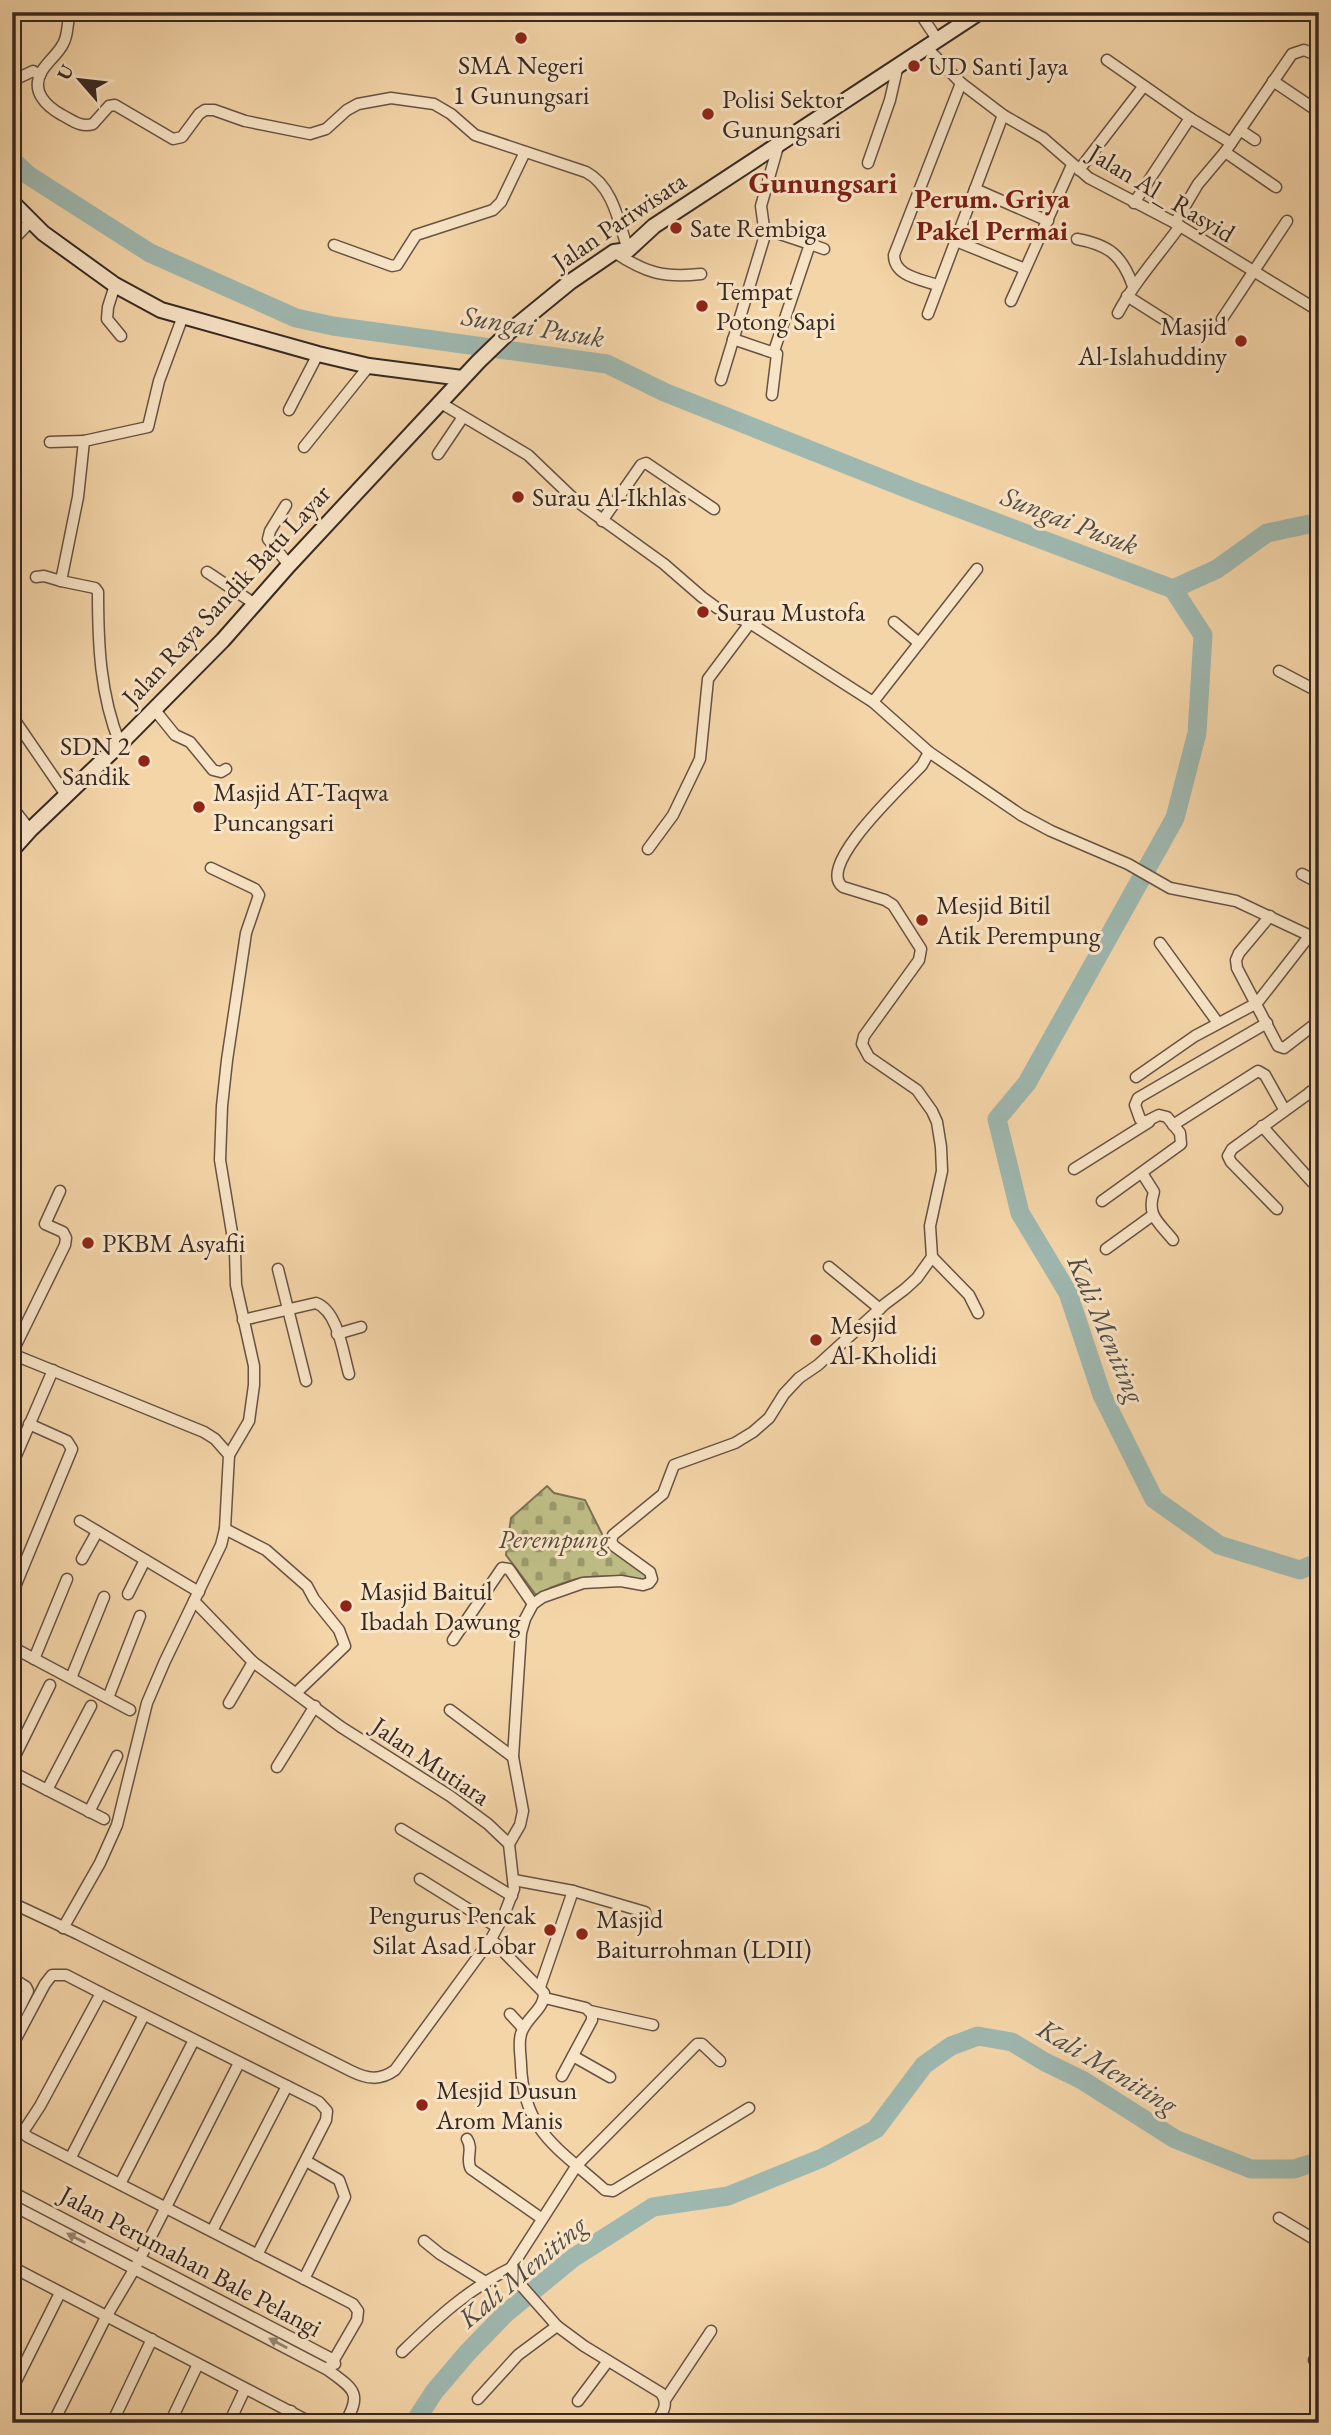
<svg xmlns="http://www.w3.org/2000/svg" width="1331" height="2435" viewBox="0 0 1331 2435" font-family="'EB Garamond',serif">
<style>
.cemetery{fill:url(#cemetery-stones);stroke:#7a7254;stroke-width:2}
.lines{fill:none;stroke-linecap:round;stroke-linejoin:round}
.river{stroke:#9eb7af;stroke-width:19}
.street-casing{stroke:#665344;stroke-width:13}
.secondary-casing{stroke:#372823;stroke-width:18}
.street{stroke:#f8e4c6;stroke-width:10}
.secondary{stroke:#f8e4c6;stroke-width:14}
.oneway{fill:#988674}
.poi-dot{fill:#8f2418;stroke:#f8e4c6;stroke-width:2.5}
.labels{text-anchor:middle;dominant-baseline:central;stroke-width:6;stroke-linejoin:round;paint-order:stroke}
.poi-label{font-size:26px;fill:#372823;stroke:#f8e4c6;text-anchor:start}
.street-label{font-size:26px;fill:#372823;stroke:#f8e4c6}
.park-label{font-size:26px;font-style:italic;fill:#594d3c;stroke:#f8e4c6}
.neighbourhood-label{font-size:28px;font-weight:bold;fill:#7a1f14;stroke:#f8e4c6}
.water-label{font-size:28px;font-style:italic;fill:#514c46;stroke:#f8e4c6}
.quarter-label{font-size:30px;font-weight:bold;fill:#7a1f14;stroke:#f8e4c6}
</style>
<defs>
<pattern id="cemetery-stones" width="16" height="16" patternUnits="userSpaceOnUse" patternTransform="scale(1.75)"><rect width="16" height="16" fill="#bebc85"/><path d="M2 7V4a2 2 0 0 1 4 0v3zM10 15v-3a2 2 0 0 1 4 0v3z" fill="#9b996c"/></pattern>
</defs>
<rect width="100%" height="100%" fill="#f4d5a8"/>
<filter id="stains"><feTurbulence type="fractalNoise" baseFrequency=".00286" numOctaves="4"/><feColorMatrix values="0 0 0 0 .2 0 0 0 0 .09 0 0 0 0 .02 0 0 0 .5 -.17"/></filter>
<radialGradient id="worn" r=".72"><stop offset=".6" stop-color="#630" stop-opacity="0"/><stop offset="1" stop-color="#630" stop-opacity=".3"/></radialGradient>
<path class="cemetery" d="M547,1486L554,1493L585,1500L609,1548L645,1572L647,1577L645,1580C599,1574 578,1573 536,1595L506,1555L511,1518Z"/>
<g class="lines">
<g class="river">
<polyline points="12,160 28,175 150,253 296,318 333,326 607,364 664,392 913,491 1173,589"/>
<polyline points="1319,522 1267,533 1217,569 1173,589 1203,635 1197,733 1175,818 1027,1083 997,1119 1020,1213 1068,1293 1102,1395 1154,1499 1219,1545 1300,1570 1319,1562"/>
<polyline points="414,2423 434,2392 468,2352 505,2314 573,2258 653,2207 728,2196 822,2158 876,2129 924,2065 951,2046 978,2036 1012,2042 1045,2062 1082,2080 1175,2139 1251,2169 1294,2169 1319,2161"/>
</g>
<defs>
<g id="street">
<path d="M71,12C66,23 69,34 63,44C58,54 48,61 42,71C30,91 46,106 62,115C72,120 81,128 93,124L109,106L115,105L173,139L182,137L199,114L205,110H214L245,121L310,134L326,129L347,110L358,104L391,98L434,104L451,114L475,135L586,172C613,186 619,223 628,250"/>
<polyline points="919,12 937,39"/>
<polyline points="926,47 961,83 1003,115 1043,138 1089,178 1175,223 1319,311"/>
<polyline points="1107,60 1190,118 1231,143"/>
<polyline points="12,81 33,71 40,75"/>
<polyline points="1273,81 1319,112"/>
<polyline points="1240,130 1255,140"/>
<polyline points="1225,152 1276,187"/>
<polyline points="868,163 890,100 898,65"/>
<polyline points="1079,170 1143,87"/>
<polyline points="975,189 1048,221"/>
<polyline points="1134,203 1190,118"/>
<polyline points="1175,223 1198,184 1225,152 1292,54 1304,50 1319,56"/>
<polyline points="765,229 810,244 774,351"/>
<path d="M1077,239C1109,245 1122,255 1133,286"/>
<polyline points="12,241 30,222"/>
<polyline points="956,241 1025,269"/>
<polyline points="810,244 824,249"/>
<polyline points="334,245 392,266 397,265 416,235 493,210 501,202 525,152"/>
<path d="M614,252C646,273 663,278 701,274"/>
<polyline points="115,285 108,307 107,319 121,336"/>
<path d="M937,285C920,279 894,276 894,255L961,83"/>
<polyline points="1127,296 1168,322"/>
<polyline points="1011,301 1072,165"/>
<polyline points="12,308 15,314 12,326"/>
<path d="M1118,313C1135,281 1159,255 1180,226"/>
<polyline points="928,314 1003,115"/>
<polyline points="1222,319 1287,221"/>
<polyline points="733,339 777,354 772,395"/>
<polyline points="721,380 765,235 761,206 779,143"/>
<path d="M439,402L528,455L575,500L664,564L702,597L717,608L750,623L873,702L929,752L922,765C907,782 814,866 843,887L885,900L893,905L921,949L919,960L864,1036L862,1044L869,1057L917,1090L932,1111L937,1122L941,1147L942,1171L930,1226L932,1257L917,1278L905,1289L885,1304L818,1365L799,1378L784,1394L769,1418L753,1432L735,1443L674,1465L663,1494L613,1535L611,1541L614,1546L650,1572L652,1579L649,1583L643,1585L621,1581L583,1583L543,1597L533,1604L525,1619L521,1633L513,1757L523,1811L520,1825L509,1844"/>
<polyline points="289,410 318,354"/>
<polyline points="50,442 84,441"/>
<polyline points="304,447 369,366"/>
<polyline points="438,454 463,417"/>
<polyline points="286,505 270,531 268,539 289,565"/>
<polyline points="602,521 641,465 646,463 714,509"/>
<polyline points="207,572 255,604"/>
<polyline points="36,577 44,576 61,581"/>
<polyline points="894,622 919,643"/>
<polyline points="1279,671 1319,692"/>
<polyline points="873,702 977,569"/>
<polyline points="154,709 175,735 190,742 213,770 221,772 226,769"/>
<polyline points="16,722 66,795"/>
<path d="M120,744C100,695 98,644 98,592L95,588L61,581L78,497L84,441L148,427L159,381L183,316"/>
<polyline points="929,752 1021,815 1051,831 1128,864 1170,888 1236,901 1319,940"/>
<polyline points="12,807 30,830"/>
<polyline points="648,849 673,815 700,759 708,679 750,623"/>
<polyline points="211,868 255,889 259,895 246,933 227,1060 222,1106 220,1160 235,1251 236,1285 254,1366 254,1385 249,1421 229,1455"/>
<polyline points="1302,874 1319,883"/>
<polyline points="1270,916 1239,953 1236,960 1237,968 1278,1046 1284,1048 1319,1021"/>
<polyline points="1160,943 1218,1023"/>
<polyline points="1136,1077 1195,1036 1257,1003 1310,935"/>
<polyline points="1310,1092 1319,1103"/>
<polyline points="1173,1125 1258,1071 1265,1075 1284,1109"/>
<polyline points="1262,1126 1312,1182"/>
<polyline points="1074,1169 1149,1122"/>
<path d="M1142,1173L1154,1192C1146,1216 1159,1222 1173,1240"/>
<polyline points="1102,1201 1181,1144 1180,1133 1167,1117 1159,1115 1145,1122 1140,1119 1135,1105 1138,1098 1267,1023"/>
<polyline points="1277,1209 1231,1162 1228,1156 1232,1149 1319,1086"/>
<polyline points="1106,1249 1153,1215"/>
<polyline points="932,1257 969,1295 978,1313"/>
<polyline points="829,1267 880,1309"/>
<polyline points="278,1269 306,1381"/>
<path d="M243,1320L316,1303C338,1311 343,1353 349,1374"/>
<polyline points="337,1334 361,1327"/>
<polyline points="12,1353 65,1245 66,1238 63,1232 45,1224 60,1191"/>
<path d="M12,1354L204,1432L215,1439L229,1455L225,1529L221,1545L194,1601L197,1604L253,1662L341,1727L450,1796L488,1824L509,1844L514,1889L504,1915L491,1939L544,1993C545,2009 525,2018 521,2034C518,2044 521,2056 521,2066C524,2133 560,2149 605,2190L613,2191L749,2108"/>
<polyline points="12,1465 53,1370"/>
<polyline points="80,1521 199,1592"/>
<polyline points="225,1529 266,1550 307,1586 314,1599 339,1630 345,1646 297,1692"/>
<polyline points="82,1559 97,1532"/>
<polyline points="12,1594 72,1449 67,1441 29,1424"/>
<polyline points="128,1594 145,1560"/>
<polyline points="453,1640 502,1568 509,1569 533,1604"/>
<polyline points="12,1647 130,1710"/>
<polyline points="34,1659 67,1579"/>
<polyline points="71,1678 104,1597"/>
<polyline points="108,1698 140,1616"/>
<polyline points="229,1703 253,1662"/>
<polyline points="450,1710 513,1757"/>
<polyline points="12,1762 50,1685"/>
<polyline points="277,1767 315,1706"/>
<polyline points="12,1772 104,1819"/>
<polyline points="47,1790 91,1706"/>
<polyline points="89,1812 117,1756"/>
<polyline points="401,1829 512,1896"/>
<polyline points="420,1879 497,1927"/>
<polyline points="514,1880 573,1891 540,1987"/>
<polyline points="573,1891 645,1912"/>
<path d="M12,1903L78,1934L351,2071C367,2079 380,2081 395,2070L491,1939"/>
<polyline points="63,1928 100,1863 117,1825 147,1703 165,1661 194,1601"/>
<polyline points="12,1978 26,1987 28,1991 12,2023"/>
<polyline points="545,1998 586,2008 592,2014 592,2020 562,2076"/>
<polyline points="590,2011 653,2025"/>
<polyline points="510,2014 523,2028"/>
<polyline points="12,2046 45,1984 52,1975 66,1975 101,1993"/>
<polyline points="573,2056 610,2077"/>
<polyline points="12,2124 28,2137 353,2304 358,2311 357,2320 328,2370"/>
<polyline points="23,2132 40,2106 101,1993 319,2102 327,2111 326,2120 257,2255"/>
<path d="M467,2139C474,2149 465,2159 471,2169L541,2218"/>
<polyline points="71,2157 144,2015"/>
<polyline points="120,2184 194,2040"/>
<polyline points="12,2192 334,2360 335,2364"/>
<path d="M12,2205L328,2370C353,2389 363,2392 345,2423"/>
<polyline points="1279,2218 1319,2242"/>
<polyline points="212,2231 287,2086"/>
<polyline points="424,2241 440,2254 484,2281"/>
<polyline points="12,2267 312,2423"/>
<polyline points="304,2279 345,2197 339,2180 306,2161"/>
<path d="M402,2352C436,2319 468,2289 511,2268"/>
<polyline points="1314,2360 1319,2363"/>
<polyline points="12,2389 60,2293"/>
<polyline points="478,2399 518,2355 557,2326"/>
<polyline points="665,2400 711,2331"/>
<polyline points="578,2401 608,2361"/>
<polyline points="12,2419 20,2423"/>
<polyline points="53,2423 106,2317 135,2268 239,2063"/>
<polyline points="112,2423 152,2339"/>
<polyline points="170,2423 198,2364"/>
<polyline points="229,2423 245,2389"/>
<polyline points="285,2423 291,2411"/>
<path d="M656,2423C663,2412 669,2404 661,2393L584,2346L557,2326L511,2274V2268L577,2165L697,2044H702L720,2061"/>
</g>
<g id="secondary">
<polyline points="12,202 43,233 115,285 161,310 318,354 369,366 462,378"/>
<polyline points="12,850 30,830 120,744 223,640 289,565 478,362 510,331 570,282 614,252 628,250 654,226 980,12"/>
</g>
</defs>
<use href="#street" class="street-casing"/>
<use href="#secondary" class="secondary-casing"/>
<use href="#street" class="street"/>
<use href="#secondary" class="secondary"/>
</g>
<defs><path id="oneway-solid" d="M-6-.8H1V-3.2L6.5 0L1 3.2V.8H-6Z" transform="scale(1.75)"/></defs>
<g class="oneway">
<use href="#oneway-solid" transform="translate(76 2238) rotate(-153)"/>
<use href="#oneway-solid" transform="translate(278 2343) rotate(-152)"/>
</g>
<g class="poi-dot">
<circle cx="521" cy="38" r="7"/>
<circle cx="914" cy="66" r="7"/>
<circle cx="708" cy="114" r="7"/>
<circle cx="676" cy="228" r="7"/>
<circle cx="702" cy="306" r="7"/>
<circle cx="1241" cy="341" r="7"/>
<circle cx="518" cy="497" r="7"/>
<circle cx="703" cy="612" r="7"/>
<circle cx="144" cy="761" r="7"/>
<circle cx="199" cy="807" r="7"/>
<circle cx="922" cy="920" r="7"/>
<circle cx="88" cy="1243" r="7"/>
<circle cx="816" cy="1340" r="7"/>
<circle cx="346" cy="1606" r="7"/>
<circle cx="550" cy="1930" r="7"/>
<circle cx="582" cy="1934" r="7"/>
<circle cx="422" cy="2105" r="7"/>
</g>
<g class="labels">
<g class="poi-label">
<text x="521" y="65" text-anchor="middle">SMA Negeri<tspan x="521" dy="30">1 Gunungsari</tspan></text>
<text x="928" y="66">UD Santi Jaya</text>
<text x="722" y="99">Polisi Sektor<tspan x="722" dy="30">Gunungsari</tspan></text>
<text x="690" y="228">Sate Rembiga</text>
<text x="716" y="291">Tempat<tspan x="716" dy="30">Potong Sapi</tspan></text>
<text x="1227" y="326" text-anchor="end">Masjid<tspan x="1227" dy="30">Al-Islahuddiny</tspan></text>
<text x="532" y="497">Surau Al-Ikhlas</text>
<text x="717" y="612">Surau Mustofa</text>
<text x="130" y="746" text-anchor="end">SDN 2<tspan x="130" dy="30">Sandik</tspan></text>
<text x="213" y="792">Masjid AT-Taqwa<tspan x="213" dy="30">Puncangsari</tspan></text>
<text x="936" y="905">Mesjid Bitil<tspan x="936" dy="30">Atik Perempung</tspan></text>
<text x="102" y="1243">PKBM Asyafii</text>
<text x="830" y="1325">Mesjid<tspan x="830" dy="30">Al-Kholidi</tspan></text>
<text x="360" y="1591">Masjid Baitul<tspan x="360" dy="30">Ibadah Dawung</tspan></text>
<text x="536" y="1915" text-anchor="end">Pengurus Pencak<tspan x="536" dy="30">Silat Asad Lobar</tspan></text>
<text x="596" y="1919">Masjid<tspan x="596" dy="30">Baiturrohman (LDII)</tspan></text>
<text x="436" y="2090">Mesjid Dusun<tspan x="436" dy="30">Arom Manis</tspan></text>
</g>
<g class="street-label">
<text transform="translate(1162 193) rotate(31)">Jalan Al_ Rasyid</text>
<text transform="translate(619 221) rotate(-34)">Jalan Pariwisata</text>
<text transform="translate(226 595) rotate(-47)">Jalan Raya Sandik Batu Layar</text>
<text transform="translate(431 1761) rotate(34)">Jalan Mutiara</text>
<text transform="translate(191 2261) rotate(28)">Jalan Perumahan Bale Pelangi</text>
</g>
<g class="park-label">
<text x="554" y="1539">Perempung</text>
</g>
<g class="neighbourhood-label">
<text x="992" y="198">Perum. Griya<tspan x="992" dy="32">Pakel Permai</tspan></text>
</g>
<g class="water-label">
<text transform="translate(533 326) rotate(9)">Sungai Pusuk</text>
<text transform="translate(1070 520) rotate(21)">Sungai Pusuk</text>
<text transform="translate(1107 1329) rotate(67)">Kali Meniting</text>
<text transform="translate(1108 2066) rotate(31)">Kali Meniting</text>
<text transform="translate(522 2271) rotate(-40)">Kali Meniting</text>
</g>
<g class="quarter-label">
<text x="823" y="182">Gunungsari</text>
</g>
</g>
<rect width="1331" height="2435" fill="none" stroke="#f4d5a8" stroke-width="42"/>
<rect x="14" y="14" width="1303" height="2407" fill="none" stroke="#372823" stroke-width="3.5"/>
<rect x="21" y="21" width="1289" height="2393" fill="none" stroke="#372823" stroke-width="2"/>
<g transform="translate(80 80) rotate(298)" stroke="#f8e4c6" stroke-width="5" paint-order="stroke">
<path d="M0-5L12 26L0 18L-12 26Z" fill="#372823"/>
<text y="-10" font-size="19" font-weight="bold" text-anchor="middle" fill="#372823">U</text>
</g>
<rect width="100%" height="100%" filter="url(#stains)"/>
<rect width="100%" height="100%" fill="url(#worn)"/>
</svg>
